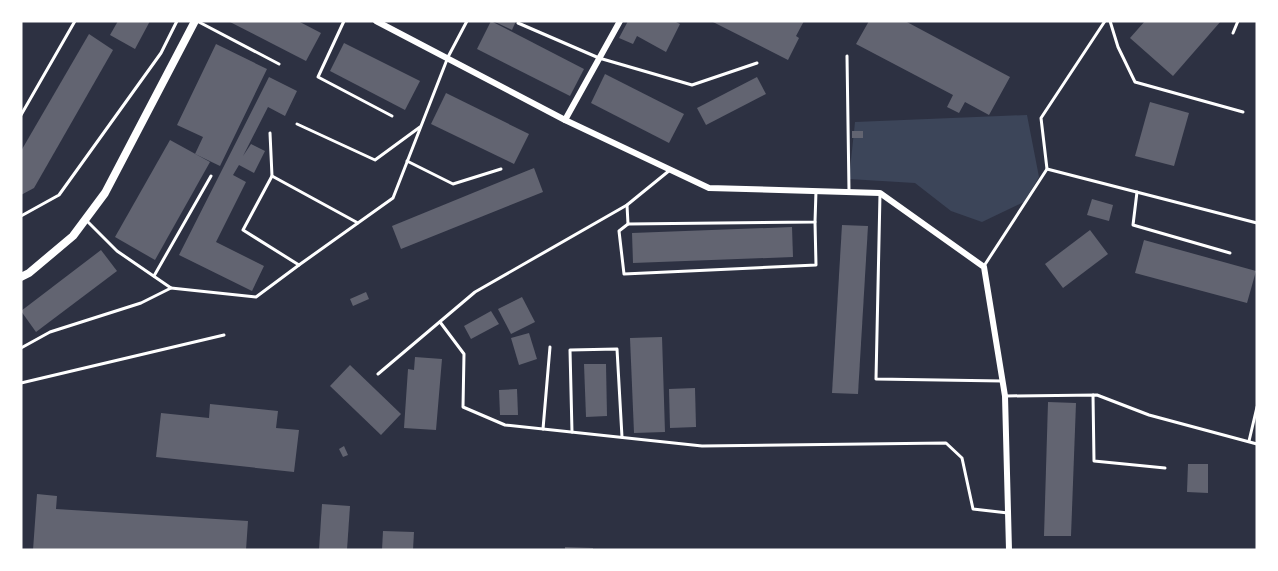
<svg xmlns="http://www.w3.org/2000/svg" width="1278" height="571" viewBox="0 0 1278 571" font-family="'Alegreya Sans',sans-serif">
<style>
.green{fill:#3c4559}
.building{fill:#626471}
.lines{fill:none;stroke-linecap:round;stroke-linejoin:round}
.path{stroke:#fff;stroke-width:3}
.service{stroke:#fff;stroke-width:3}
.minor{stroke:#fff;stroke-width:6}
.tertiary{stroke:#fff;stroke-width:8}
</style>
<rect width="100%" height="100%" fill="#2d3142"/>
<polygon class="green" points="1027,115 1039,177 1024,202 982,222 951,211 915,183 849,179 855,122"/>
<g class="building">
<polygon points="118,21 150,21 135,49 110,35"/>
<polygon points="228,21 298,21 321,33 306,61"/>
<polygon points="491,21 584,69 570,96 477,49"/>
<polygon points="493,21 516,21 512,30"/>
<polygon points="628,21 674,21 680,24 666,52 637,36 633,44 619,38"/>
<polygon points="711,21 804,21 796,36 799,38 788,60"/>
<polygon points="869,21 905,21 1010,77 989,115 965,102 959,113 947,107 953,95 856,44"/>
<polygon points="1145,21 1221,21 1173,76 1130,38"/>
<polygon points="89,34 113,50 34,188 21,195 21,151"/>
<polygon points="344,43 420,81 405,110 330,71"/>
<polygon points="216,44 267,69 220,166 195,154 203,137 177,125"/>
<polygon points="605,74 684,114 669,143 591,103"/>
<polygon points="269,77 297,91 285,116 268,107 243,156 251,144 265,151 254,173 239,165 233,175 246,182 216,242 264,266 252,291 179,255"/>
<polygon points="757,77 766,94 706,125 697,108"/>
<polygon points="446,93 529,134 514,164 431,124"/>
<polygon points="1150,102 1189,113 1174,166 1135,156"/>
<rect x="852" y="131" width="11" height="7"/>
<polygon points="170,140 210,162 155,260 115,237"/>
<polygon points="534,168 543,192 401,249 392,226"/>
<polygon points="1092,199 1113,205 1109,221 1087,215"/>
<polygon points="842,225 868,226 858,394 832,393"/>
<polygon points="792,227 793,257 633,263 632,233"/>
<polygon points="1090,230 1108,254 1063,288 1045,264"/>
<polygon points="1144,240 1256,271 1247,303 1135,273"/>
<polygon points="101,250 117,271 36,332 21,311"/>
<polygon points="366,292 369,299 353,306 350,299"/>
<polygon points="522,297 535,322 511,334 498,309"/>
<polygon points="491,311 499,324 471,339 464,326"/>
<polygon points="529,333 537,359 519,365 511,338"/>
<polygon points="662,337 665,432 634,433 630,338"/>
<polygon points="415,357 442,359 436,430 404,428 408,369 414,370"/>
<polygon points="584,364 606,364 607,416 586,417"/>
<polygon points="350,365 401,414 381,435 330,386"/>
<polygon points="695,388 696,427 670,428 669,389"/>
<polygon points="517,389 518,415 500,415 499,390"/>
<polygon points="1048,402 1076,403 1071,536 1044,536"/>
<polygon points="210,404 278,411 276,428 299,430 294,472 156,457 161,413 209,418"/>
<polygon points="344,446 348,455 343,457 339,449"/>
<polygon points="1188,464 1208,464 1208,493 1187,492"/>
<polygon points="37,494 57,496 56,509 248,521 246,550 33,550"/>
<polygon points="322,504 350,506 347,550 319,550"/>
<polygon points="383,531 414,532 413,550 382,550"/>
<polygon points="565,547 593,548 593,550 565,550"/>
</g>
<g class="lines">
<polyline class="path" points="21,216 59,195 161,53 177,21"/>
<g class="service">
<polyline points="197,21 279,64"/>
<polyline points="344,21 318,77 392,116"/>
<polyline points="1110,21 1118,47 1135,82 1243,112"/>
<polyline points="518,23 599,58 692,85 757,63"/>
<polyline points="1233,33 1238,21"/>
<polyline points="847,56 849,191"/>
<polyline points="21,115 75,21"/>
<polyline points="297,124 375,160 420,127"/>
<polyline points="270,133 272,176"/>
<polyline points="407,161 453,184 501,169"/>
<polyline points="1047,169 1257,223"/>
<polyline points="1137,192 1133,225 1230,253"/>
<polyline points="880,194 876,379 1002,381"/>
<polyline points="627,205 628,224 815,222 816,191"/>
<polyline points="358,223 272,176 243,230 299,265 393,198 448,57 467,21"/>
<polyline points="628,224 619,231 624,274 816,265 815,222"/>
<polyline points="984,266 1047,169 1041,118 1105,21"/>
<polyline points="154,276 211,176"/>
<polyline points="171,288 256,297 299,265"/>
<polyline points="440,322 464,354 463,407 505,425 702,446 946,443 962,458 973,509 1008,513"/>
<polyline points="21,348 50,332 141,303 171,288 117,251 86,220"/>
<polyline points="378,374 475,292 627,205 670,170"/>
<polyline points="21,383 224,335"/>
<polyline points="1093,395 1094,461 1165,468"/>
<polyline points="1006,396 1097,395 1149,415 1257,444"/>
<polyline points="543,429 550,347"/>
<polyline points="572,432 570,350 617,349 622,437"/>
<polyline points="1249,441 1257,407"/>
</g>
<g class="minor">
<polyline points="376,21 565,120 709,188 880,193 984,267 1005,396 1009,550"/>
<polyline points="565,120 620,21"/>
</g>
<polyline class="tertiary" points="21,277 29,273 73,236 105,193 195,21"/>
</g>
<rect width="1278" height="571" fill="none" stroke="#ffffff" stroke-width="45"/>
</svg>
